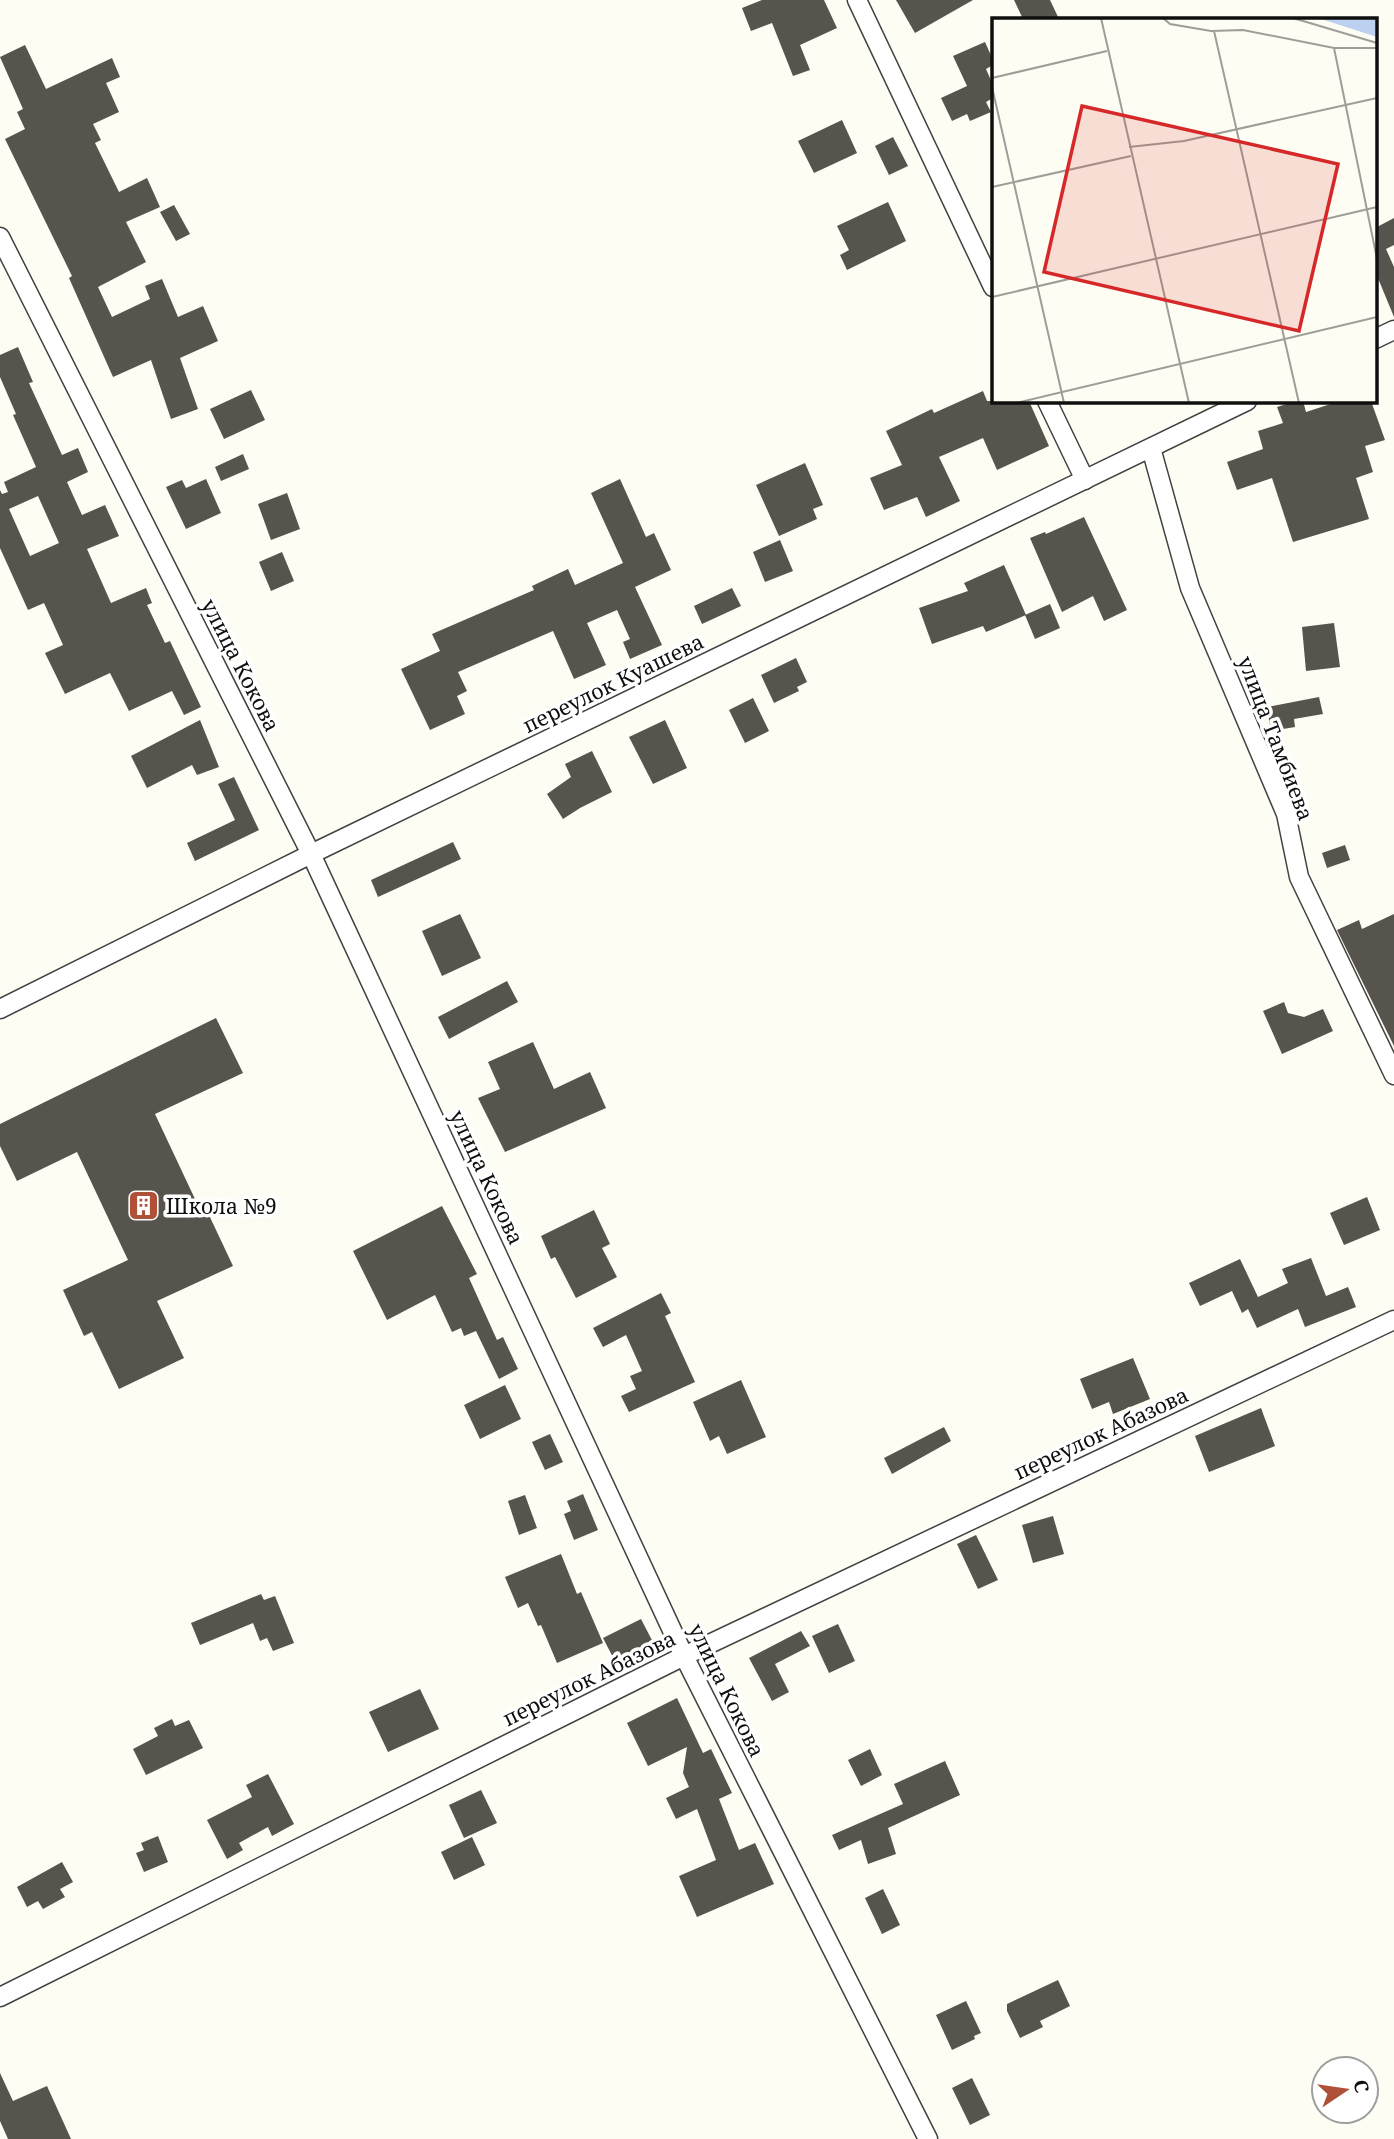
<svg xmlns="http://www.w3.org/2000/svg" width="1394" height="2139" viewBox="0 0 1394 2139" font-family="'Noto Serif',serif">
<style>
.building{fill:#57534d;fill-rule:evenodd}
.lines{fill:none;stroke-linecap:round;stroke-linejoin:round}
.minor-casing{stroke:#424242;stroke-width:21}
.minor{stroke:#fff;stroke-width:18}
.labels{text-anchor:middle;dominant-baseline:central;stroke-width:7;stroke-linejoin:round;paint-order:stroke}
.street-label{font-size:21px;fill:#0f0f0f;stroke:#fff}
.poi-label{font-size:21px;fill:#0f0f0f;stroke:#fff;text-anchor:start}
.inset-road{fill:none;stroke:#9e9e98;stroke-width:2}
.view{fill:#d62828;fill-opacity:0.15;stroke:#d62828;stroke-width:3.5}
.inset-edge{fill:none;stroke:#0f0f0f;stroke-width:3.5}
</style>
<rect width="100%" height="100%" fill="#fdfdf3"/>
<g class="building">
<polygon points="762,0 824,0 837,28 800,45 810,70 793,76 772,23 751,31 742,8"/>
<polygon points="896,0 973,0 915,33"/>
<polygon points="1014,0 1050,0 1059,19 1023,19"/>
<polygon points="985,42 993,60 993,65 986,69 993,85 993,98 986,102 991,112 970,121 967,114 952,121 941,98 967,86 953,56"/>
<polygon points="25,45 46,89 112,58 120,77 106,83 119,112 93,124 101,140 95,143 119,192 147,178 160,207 126,222 146,262 98,287 112,317 150,299 145,286 162,279 178,317 203,306 218,341 180,358 198,409 171,419 151,360 113,377 69,278 72,276 5,139 25,129 17,112 23,109 0,57"/>
<polygon points="842,120 857,153 814,173 798,141"/>
<polygon points="893,137 908,166 889,175 875,146"/>
<polygon points="888,202 906,241 847,270 840,255 849,250 837,226"/>
<polygon points="174,205 190,234 176,241 160,212"/>
<polygon points="1394,218 1394,245 1386,249 1394,267 1394,317 1375,271 1375,222 1377,227"/>
<path d="M18,347L33,382L29,383L62,455L78,448L88,472L67,482L82,515L105,505L119,536L87,549L111,603L146,588L152,603L147,605L165,643L170,641L201,707L184,715L172,691L129,711L110,673L65,694L45,653L63,645L44,603L28,610L0,548V490L2,494L8,492L4,482L36,467L13,415L16,414L0,377V355ZM38,496L59,543L30,556L9,509Z"/>
<polygon points="251,390 265,420 224,439 210,409"/>
<polygon points="983,391 987,401 1029,401 1049,446 997,470 983,438 939,457 960,501 926,517 917,497 884,510 870,478 902,465 886,431 932,409 934,413"/>
<polygon points="1296,401 1303,401 1306,412 1340,401 1371,401 1385,440 1365,446 1373,472 1356,478 1369,519 1293,542 1272,478 1237,490 1227,462 1263,449 1258,431 1283,423 1277,407"/>
<polygon points="243,454 249,469 221,481 215,467"/>
<polygon points="805,463 823,505 813,509 817,519 779,536 756,485"/>
<polygon points="206,479 221,513 186,529 166,487 182,480 186,488"/>
<polygon points="620,479 646,537 654,533 671,570 635,587 662,645 630,659 623,642 630,639 617,610 587,623 606,665 574,679 553,631 458,672 467,691 457,696 465,714 430,730 401,669 440,651 432,634 534,590 532,586 568,569 575,585 623,563 591,493"/>
<polygon points="287,493 300,529 271,540 258,504"/>
<polygon points="1084,517 1127,610 1104,621 1093,596 1062,612 1030,538 1045,532 1046,534"/>
<polygon points="780,540 793,571 765,582 753,552"/>
<polygon points="282,552 294,581 271,591 259,562"/>
<polygon points="1004,565 1026,615 986,632 983,626 932,644 919,608 968,591 964,583"/>
<polygon points="732,588 741,606 702,624 694,606"/>
<polygon points="1050,604 1060,628 1035,639 1025,615"/>
<polygon points="1334,623 1340,667 1306,671 1302,627"/>
<polygon points="796,658 807,682 797,687 799,691 774,703 761,675"/>
<polygon points="1319,697 1323,714 1294,719 1295,727 1271,731 1267,707"/>
<polygon points="753,698 769,731 745,743 729,710"/>
<polygon points="200,720 219,767 197,775 192,765 147,788 131,756"/>
<polygon points="665,720 687,768 653,784 629,737"/>
<polygon points="592,751 612,792 580,808 563,819 547,794 571,777 565,764"/>
<polygon points="234,777 259,830 195,861 187,843 235,820 218,784"/>
<polygon points="453,842 461,859 378,897 371,880"/>
<polygon points="1345,845 1350,860 1327,868 1322,853"/>
<polygon points="460,914 481,958 442,976 422,931"/>
<polygon points="1394,914 1394,1046 1337,930 1359,920 1362,929"/>
<polygon points="507,981 518,1002 449,1039 438,1017"/>
<polygon points="1284,1002 1288,1013 1304,1017 1323,1009 1333,1031 1282,1054 1263,1011"/>
<polygon points="216,1018 243,1073 155,1114 203,1216 208,1213 233,1266 157,1301 184,1358 119,1389 92,1332 84,1336 63,1290 128,1260 77,1152 17,1181 0,1146 0,1124"/>
<polygon points="533,1042 554,1089 590,1072 606,1108 505,1152 478,1098 500,1089 488,1062"/>
<polygon points="1367,1197 1380,1230 1344,1245 1330,1213"/>
<polygon points="442,1206 477,1274 469,1278 497,1340 503,1337 518,1369 499,1379 476,1331 464,1336 461,1328 452,1332 435,1295 387,1320 353,1251"/>
<polygon points="594,1210 610,1244 602,1248 617,1277 576,1298 555,1257 551,1259 541,1236"/>
<polygon points="1311,1258 1326,1296 1348,1287 1356,1307 1305,1327 1298,1309 1257,1328 1248,1309 1242,1313 1232,1291 1200,1306 1189,1283 1240,1259 1258,1297 1288,1283 1282,1269"/>
<polygon points="661,1293 671,1313 665,1316 695,1382 629,1412 621,1396 636,1389 630,1376 642,1371 626,1335 603,1347 593,1328"/>
<polygon points="1133,1358 1150,1399 1113,1414 1109,1402 1092,1409 1080,1379"/>
<polygon points="741,1380 766,1437 727,1454 719,1436 710,1441 693,1402"/>
<polygon points="505,1385 521,1419 480,1439 464,1405"/>
<polygon points="1261,1408 1275,1446 1209,1472 1195,1436"/>
<polygon points="944,1427 951,1441 892,1474 884,1458"/>
<polygon points="550,1434 563,1462 545,1470 532,1442"/>
<polygon points="583,1494 598,1530 574,1540 564,1514 571,1511 567,1501"/>
<polygon points="525,1495 537,1528 519,1535 508,1501"/>
<polygon points="1053,1516 1064,1554 1033,1563 1022,1525"/>
<polygon points="976,1535 998,1580 978,1589 957,1544"/>
<polygon points="561,1554 577,1594 581,1592 603,1643 557,1663 541,1625 538,1626 528,1603 518,1608 505,1577"/>
<polygon points="261,1594 264,1600 275,1596 294,1643 273,1651 267,1638 260,1641 253,1623 200,1645 191,1623"/>
<polygon points="641,1619 656,1648 618,1667 603,1638"/>
<polygon points="838,1624 855,1661 829,1673 812,1636"/>
<polygon points="801,1631 810,1646 775,1664 789,1692 772,1701 749,1658"/>
<polygon points="420,1689 439,1729 388,1752 369,1712"/>
<polygon points="677,1698 703,1753 711,1749 732,1793 719,1799 739,1850 755,1843 774,1884 697,1917 679,1876 716,1860 697,1809 676,1819 666,1798 689,1787 683,1773 687,1747 648,1766 627,1723"/>
<polygon points="172,1719 175,1726 189,1720 203,1748 146,1775 133,1749 158,1736 154,1728"/>
<polygon points="870,1749 882,1775 861,1786 848,1760"/>
<polygon points="945,1761 960,1795 888,1828 896,1854 868,1864 861,1840 839,1850 832,1835 903,1804 894,1784"/>
<polygon points="268,1774 294,1824 272,1836 268,1827 239,1843 243,1850 227,1859 207,1820 252,1797 246,1785"/>
<polygon points="481,1790 497,1823 464,1838 449,1805"/>
<polygon points="158,1836 168,1862 144,1872 136,1853 144,1850 141,1843"/>
<polygon points="472,1837 485,1865 454,1880 441,1852"/>
<polygon points="62,1862 73,1882 60,1889 65,1897 43,1909 38,1901 27,1907 17,1887"/>
<polygon points="883,1889 900,1925 882,1934 865,1898"/>
<polygon points="1058,1980 1070,2006 1040,2021 1043,2027 1020,2038 1007,2011 1007,2004"/>
<polygon points="966,2001 981,2033 974,2036 975,2039 952,2050 936,2015"/>
<polygon points="0,2073 13,2101 47,2086 71,2139 8,2139 0,2121"/>
<polygon points="972,2078 990,2115 970,2125 952,2088"/>
</g>
<g class="lines">
<defs>
<g id="minor">
<polyline points="857,0 993,287"/>
<polyline points="0,237 311,854 684,1656 928,2139"/>
<polyline points="1375,339 1394,330"/>
<polyline points="1047,401 1085,480"/>
<polyline points="1151,448 1190,588 1286,814 1299,877 1394,1075"/>
<polyline points="0,1009 311,854 1247,401"/>
<polyline points="0,1997 684,1656 1394,1320"/>
</g>
</defs>
<use href="#minor" class="minor-casing"/>
<use href="#minor" class="minor"/>
</g>
<defs>
<symbol id="building-square" viewBox="-11 -11 22 22"><rect x="-9" y="-9" width="18" height="18" rx="4" fill="#af5138" stroke="#fff"/><path d="M-4-6H4V6H1V3H-1V6H-4ZM-2.5-4.3h1.7v1.8h-1.7ZM.8-4.3h1.7v1.8H.8ZM-2.5-1h1.7V.8h-1.7ZM.8-1h1.7V.8H.8Z" fill="#fff"/></symbol>
</defs>
<g fill-rule="evenodd">
<use href="#building-square" x="126" y="1188" width="35" height="35"/>
</g>
<g class="labels">
<g class="street-label">
<text transform="translate(241 665) rotate(63)">улица Кокова</text>
<text transform="translate(613 683) rotate(-26)">переулок Куашева</text>
<text transform="translate(1276 738) rotate(69)">улица Тамбиева</text>
<text transform="translate(487 1177) rotate(65)">улица Кокова</text>
<text transform="translate(1101 1433) rotate(-25)">переулок Абазова</text>
<text transform="translate(589 1678) rotate(-26)">переулок Абазова</text>
<text transform="translate(727 1690) rotate(64)">улица Кокова</text>
</g>
<g class="poi-label">
<text x="166" y="1206">Школа №9</text>
</g>
</g>
<g transform="translate(992 18)">
<rect width="385" height="385" fill="#fdfdf3"/>
<path d="M326,0H385V19Z" fill="#bed0ef"/>
<path class="inset-road" d="M109,0L197,385M171,0L178,6L219,13L251,12L342,30H385M301,0L385,25M222,13L307,385M342,30L385,241M0,60L115,33M0,69L72,385M137,129L192,123L385,80M0,169L139,138M0,279L385,189M24,385L385,299"/>
<path class="view" d="M90,88L346,146L307,313L52,254Z"/>
<rect width="385" height="385" class="inset-edge"/>
</g>
<g transform="translate(1345 2090) rotate(77)"><circle r="33" fill="#ffffff" stroke="#9f9f9f" stroke-width="2"/>
<path d="M0-5L12 26L0 18L-12 26Z" fill="#af5138"/>
<text y="-10" font-size="19" font-weight="bold" text-anchor="middle" fill="#0f0f0f">С</text>
</g>
</svg>
